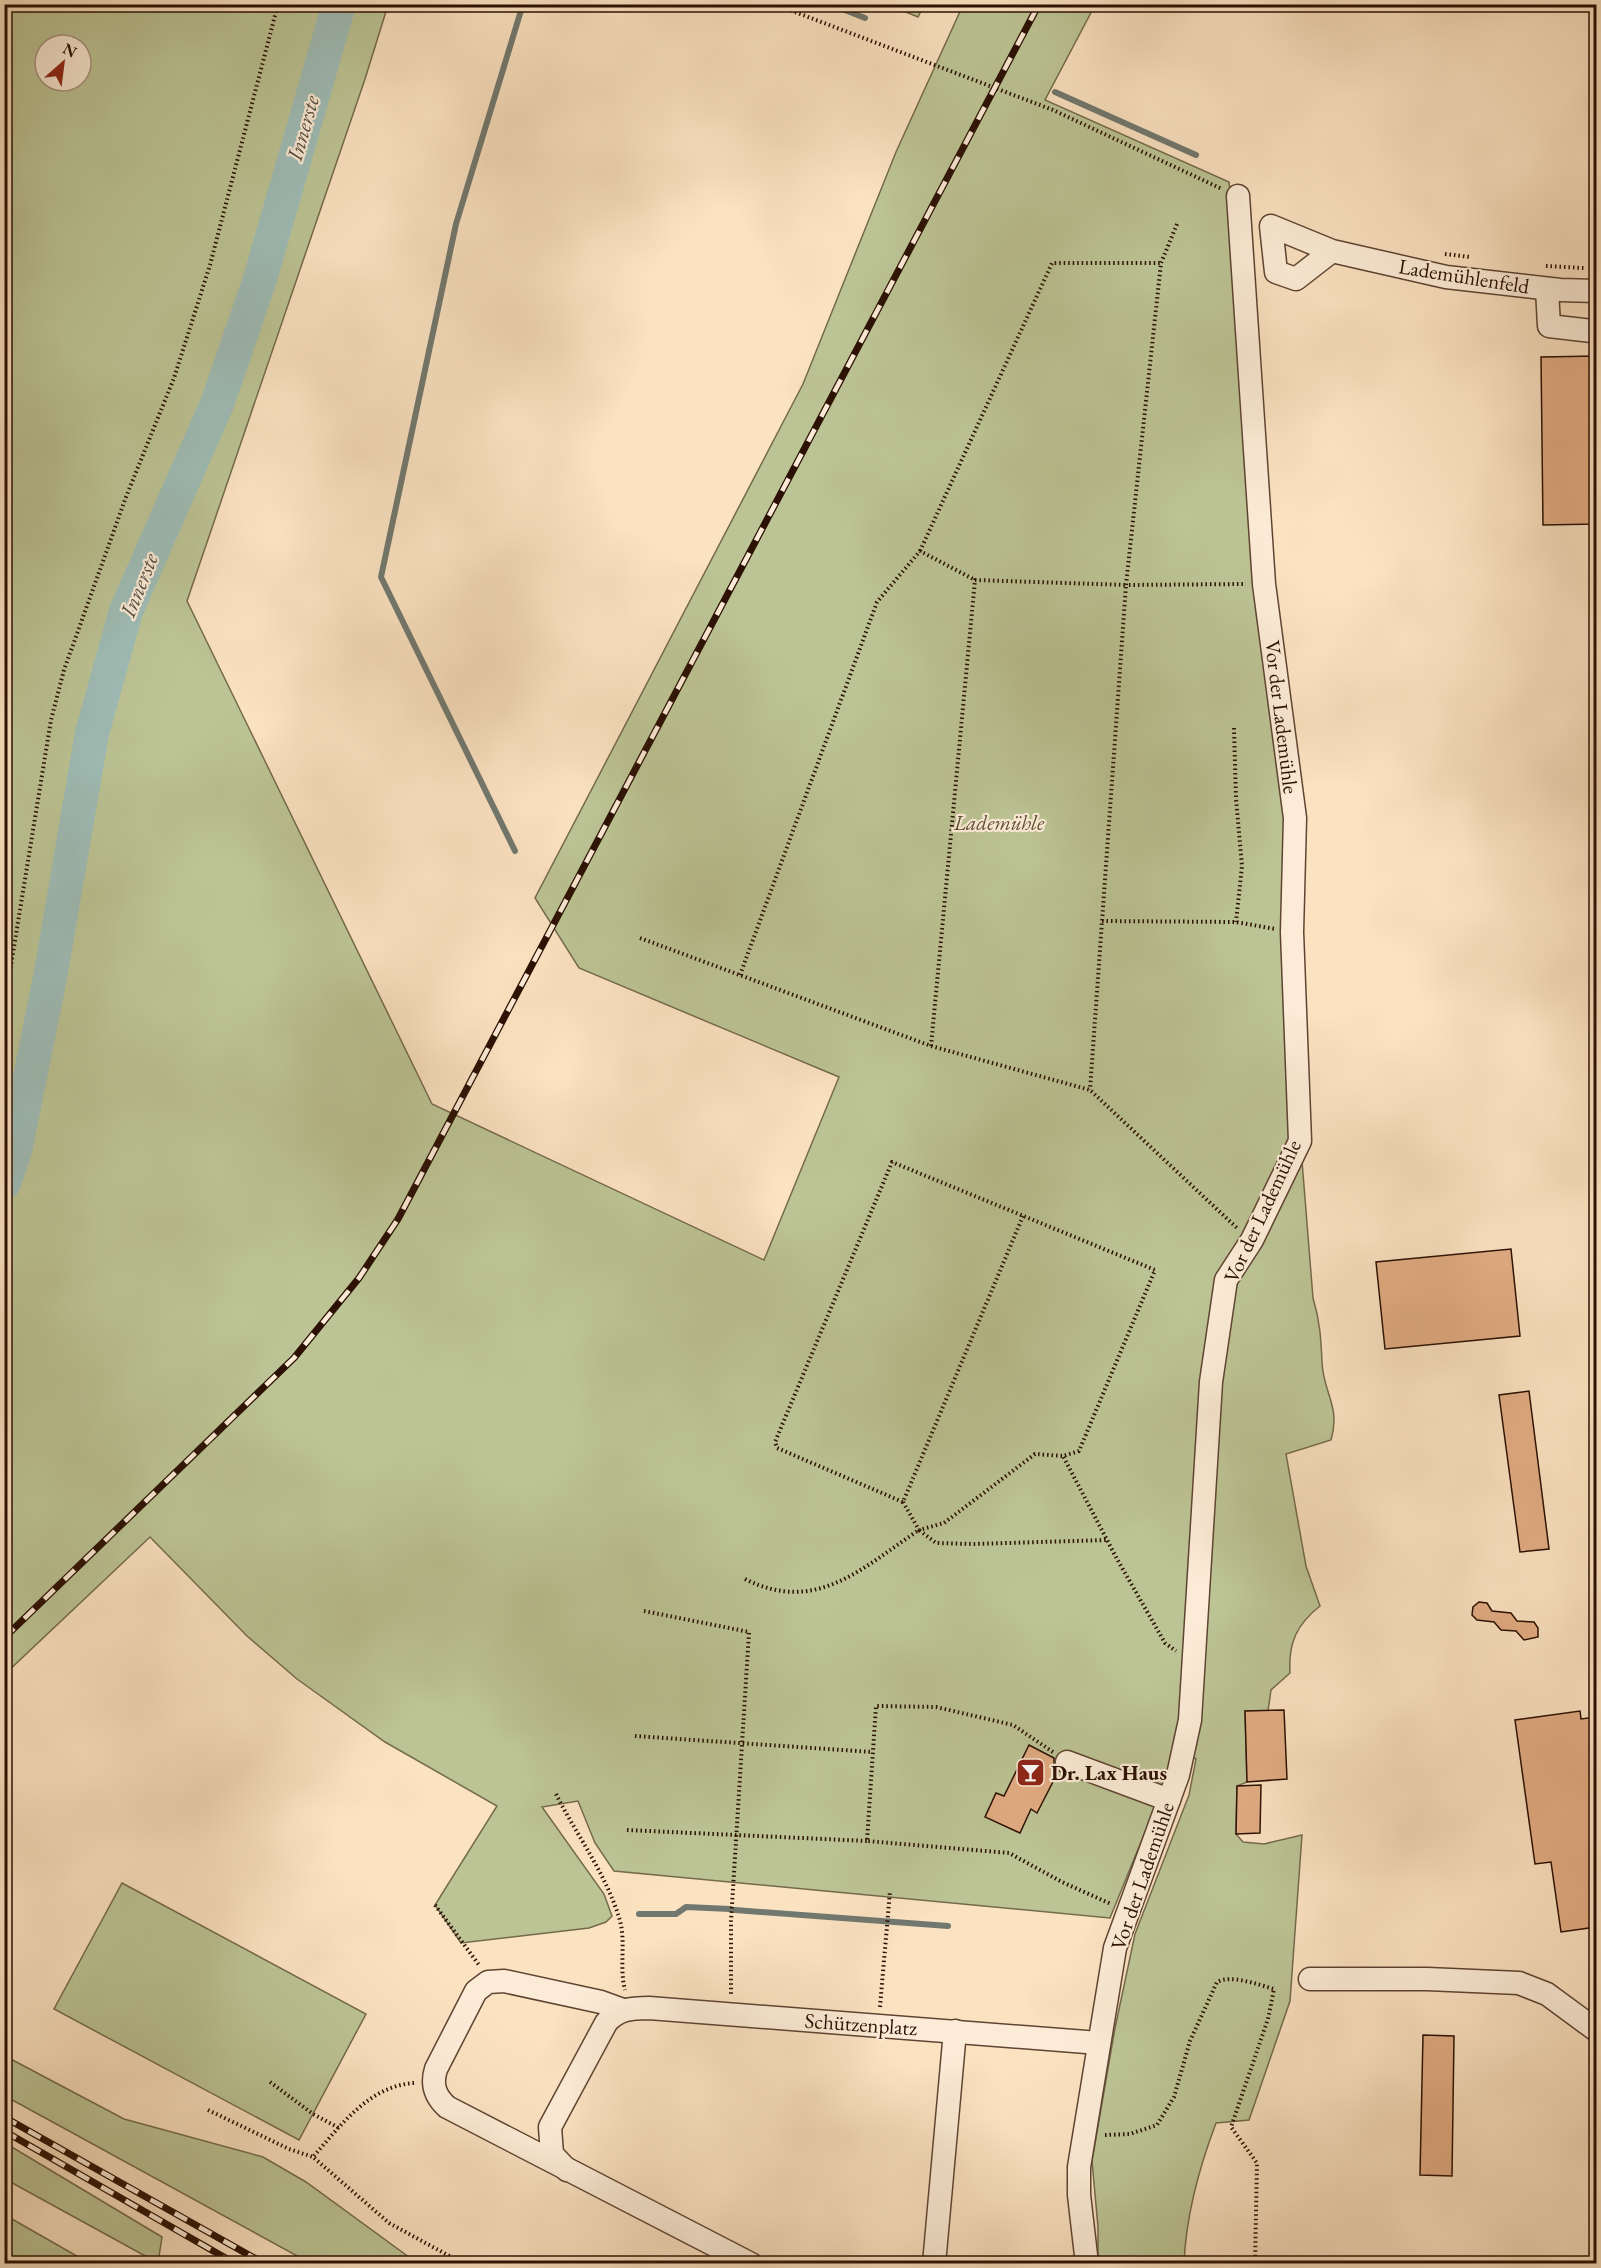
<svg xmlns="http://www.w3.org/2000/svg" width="1601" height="2268" viewBox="0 0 1601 2268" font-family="'EB Garamond',serif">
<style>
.green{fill:#bcc495;stroke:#746a4c;stroke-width:1.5;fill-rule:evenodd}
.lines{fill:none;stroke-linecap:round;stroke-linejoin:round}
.stream{stroke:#71786f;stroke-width:6}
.river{stroke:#9fbdb7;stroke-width:34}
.building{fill:#e2ac83;stroke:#2b1003;stroke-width:1.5}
.minor-casing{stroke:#5f4432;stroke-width:25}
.path{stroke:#2b1003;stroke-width:4;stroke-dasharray:1.5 3;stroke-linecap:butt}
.minor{stroke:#fcecd7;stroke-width:22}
.rail-casing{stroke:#2b1003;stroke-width:7}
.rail{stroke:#fcecd7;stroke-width:4.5;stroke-dasharray:14;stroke-linecap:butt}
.labels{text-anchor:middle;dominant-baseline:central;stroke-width:4.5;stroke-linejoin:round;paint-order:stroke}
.street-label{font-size:21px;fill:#2b1003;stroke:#fcecd7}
.park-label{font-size:21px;font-style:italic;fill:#5e4f36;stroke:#fcecd7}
.poi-label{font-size:21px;font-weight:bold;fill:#2b1003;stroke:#fcecd7;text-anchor:start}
.water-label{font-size:22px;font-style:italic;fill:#544d42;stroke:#fcecd7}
</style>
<rect width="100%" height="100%" fill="#fbe2c1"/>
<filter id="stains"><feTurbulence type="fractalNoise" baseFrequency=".00333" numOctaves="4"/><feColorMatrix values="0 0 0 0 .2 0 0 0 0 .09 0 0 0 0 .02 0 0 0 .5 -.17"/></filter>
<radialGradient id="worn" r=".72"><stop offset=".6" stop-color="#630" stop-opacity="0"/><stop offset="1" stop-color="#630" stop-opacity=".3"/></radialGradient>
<g class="green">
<path d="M5,5H388L365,79L187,601L432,1104L764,1260L839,1077L579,968L535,898L803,384L896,152L963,5H1095L1045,100L1229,182L1300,816V1136L1313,1298C1320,1321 1321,1339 1322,1362C1323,1393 1341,1406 1331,1440L1286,1454L1306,1566L1320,1606C1297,1624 1288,1643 1290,1673L1271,1690L1268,1711H1245L1247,1782L1237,1786L1236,1834L1243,1842L1264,1844L1302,1835L1290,2001L1249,2120L1216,2123C1199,2168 1186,2215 1184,2263H1098V2227L1092,2161L1115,2028L1135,1934L1189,1795L1196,1759L1179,1749L1110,1918L614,1871L595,1843L578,1801L542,1807L604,1894L612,1916L606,1922L589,1928L461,1943L435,1905L497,1806L385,1742L297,1679L247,1636L150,1537L5,1674ZM45,45H81V81H45Z"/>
<polygon points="889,5 924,5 918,17"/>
<polygon points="122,1883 366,2014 299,2140 54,2009"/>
<polygon points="5,2056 124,2119 263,2157 306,2182 417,2263 310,2263 5,2096"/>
<polygon points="5,2143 162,2237 158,2263 5,2179"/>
<polygon points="5,2215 89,2263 5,2263"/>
</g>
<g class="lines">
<g class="stream">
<polyline points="830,4 865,18"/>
<polyline points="1055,92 1196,155"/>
<polyline points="515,851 381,577 456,224 523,4"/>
<polyline points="735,1910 948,1926"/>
<polyline points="639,1914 676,1914 686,1907 730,1909"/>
</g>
<polyline class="river" points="4,1183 15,1151 50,978 92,733 126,611 217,404 260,279 339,4"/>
</g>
<g class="building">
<polygon points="1596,356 1596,524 1543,525 1541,357"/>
<polygon points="1511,1249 1520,1336 1385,1349 1376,1262"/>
<polygon points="1529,1391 1549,1549 1520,1552 1499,1395"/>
<polygon points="1479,1602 1487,1603 1492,1611 1511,1613 1517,1621 1534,1622 1538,1628 1538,1637 1524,1640 1516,1631 1501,1630 1494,1622 1477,1620 1472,1615 1473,1607"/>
<polygon points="1284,1710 1287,1779 1247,1782 1245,1711"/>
<polygon points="1580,1711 1581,1719 1596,1717 1596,1927 1561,1932 1551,1862 1535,1864 1515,1720"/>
<polygon points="1029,1745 1054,1758 1054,1765 1058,1772 1037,1813 1031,1809 1020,1833 985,1817 996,1793 1004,1796"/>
<polygon points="1261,1785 1260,1833 1236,1834 1237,1786"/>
<polygon points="1423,2035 1454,2036 1452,2176 1420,2175"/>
</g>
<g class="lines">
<defs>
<g id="minor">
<polyline points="1332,251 1296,279 1276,272 1271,226 1332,251 1446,277 1560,290 1596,291"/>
<polyline points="1547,289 1549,326 1592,331"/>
<polyline points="1067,1762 1169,1800"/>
<polyline points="1310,1979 1427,1979 1519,1983 1547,1994 1596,2030"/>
<path d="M623,2010L601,2002L504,1981L488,1982L476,1991L436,2069C431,2085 435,2096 447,2107L751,2264"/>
<path d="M567,2170L552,2154L550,2127L606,2023C617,2009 632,2008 649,2008L1099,2043"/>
<polyline points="934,2264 955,2031"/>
<polyline points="1087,2264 1079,2195 1079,2167 1115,1948 1178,1775 1190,1720 1211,1382 1226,1280 1252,1240 1300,1141 1292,932 1295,818 1264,584 1238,196"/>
</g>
</defs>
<use href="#minor" class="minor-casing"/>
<g class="path">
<polyline points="774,4 1053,110 1222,189"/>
<polyline points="1177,224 1161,263 1126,585 1246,584"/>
<polyline points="1445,254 1470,257"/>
<polyline points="1546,266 1584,268"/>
<polyline points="920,551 1052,263 1161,263"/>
<polyline points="1234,728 1236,799 1242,866 1236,922"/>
<polyline points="1102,921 1236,922 1275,929"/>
<polyline points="640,938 931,1046 1090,1090 1237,1228"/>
<polyline points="740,975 877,602 920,551 975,580"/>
<polyline points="4,1008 51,720 64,670 126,497 174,378 210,265 278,4"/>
<polyline points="931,1046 975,580 1126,585 1090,1090"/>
<polyline points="1023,1216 903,1502 777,1448 775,1442 892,1162 1155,1270 1079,1451 1063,1456 1117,1559 1165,1643 1176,1651"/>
<polyline points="903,1502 919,1530 944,1523 1035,1454 1063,1456"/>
<path d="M745,1579C816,1615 862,1568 919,1530L936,1543L974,1544L1107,1540"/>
<polyline points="644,1611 749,1632 731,1921 731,1996"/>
<polyline points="635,1736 872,1752"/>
<polyline points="1053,1752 1013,1725 936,1707 876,1706 867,1841 1009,1853 1062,1882 1111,1904"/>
<path d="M556,1794C577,1836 607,1875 620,1921C626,1943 619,1967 625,1990"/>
<polyline points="627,1830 867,1841"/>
<polyline points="435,1905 479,1965"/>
<polyline points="880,2007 890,1891"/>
<polyline points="270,2082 313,2114 339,2128"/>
<path d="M414,2083C369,2086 341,2125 313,2157L389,2223L464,2264"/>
<polyline points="208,2110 289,2149 313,2157"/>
<path d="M1105,2135L1130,2134L1157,2125L1174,2097L1190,2041L1217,1982C1231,1974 1259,1985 1274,1989L1268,2019L1231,2127L1257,2163L1255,2264"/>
</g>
<use href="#minor" class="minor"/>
<defs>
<g id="rail">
<polyline points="4,1638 294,1358 359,1278 398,1219 1039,4"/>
<polyline points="4,2117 265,2264"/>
<polyline points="4,2131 236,2264"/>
</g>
</defs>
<use href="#rail" class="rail-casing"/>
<use href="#rail" class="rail"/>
</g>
<defs>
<symbol id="bar-square" viewBox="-11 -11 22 22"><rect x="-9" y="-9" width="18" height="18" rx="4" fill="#8f2418" stroke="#fcecd7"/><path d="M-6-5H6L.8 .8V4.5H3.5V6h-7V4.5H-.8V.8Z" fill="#fff"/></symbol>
</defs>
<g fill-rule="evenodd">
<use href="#bar-square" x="1014" y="1756" width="33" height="33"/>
</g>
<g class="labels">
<g class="street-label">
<text transform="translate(1464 276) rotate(9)">Lademühlenfeld</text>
<text transform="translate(1282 717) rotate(83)">Vor der Lademühle</text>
<text transform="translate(1262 1211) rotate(-65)">Vor der Lademühle</text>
<text transform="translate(1142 1876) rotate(-71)">Vor der Lademühle</text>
<text transform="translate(861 2024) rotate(4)">Schützenplatz</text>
</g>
<g class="park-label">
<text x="999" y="822">Lademühle</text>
</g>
<g class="poi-label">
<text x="1051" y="1772">Dr. Lax Haus</text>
</g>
<g class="water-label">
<text transform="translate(303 128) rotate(-74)">Innerste</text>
<text transform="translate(139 585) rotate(-68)">Innerste</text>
</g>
</g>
<rect width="1601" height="2268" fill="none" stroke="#fbe2c1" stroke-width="24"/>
<rect x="6" y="6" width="1589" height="2256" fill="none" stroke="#2b1003" stroke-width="3"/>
<rect x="12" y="12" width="1577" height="2244" fill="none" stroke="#2b1003" stroke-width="1.5"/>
<g transform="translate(63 63) rotate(28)"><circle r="28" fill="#fcecd7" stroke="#a89482" stroke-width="1.5"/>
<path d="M0-4.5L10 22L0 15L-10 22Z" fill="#8f2418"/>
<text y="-9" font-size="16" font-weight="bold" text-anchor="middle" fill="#2b1003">N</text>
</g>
<rect width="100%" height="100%" filter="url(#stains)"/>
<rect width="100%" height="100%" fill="url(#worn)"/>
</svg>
